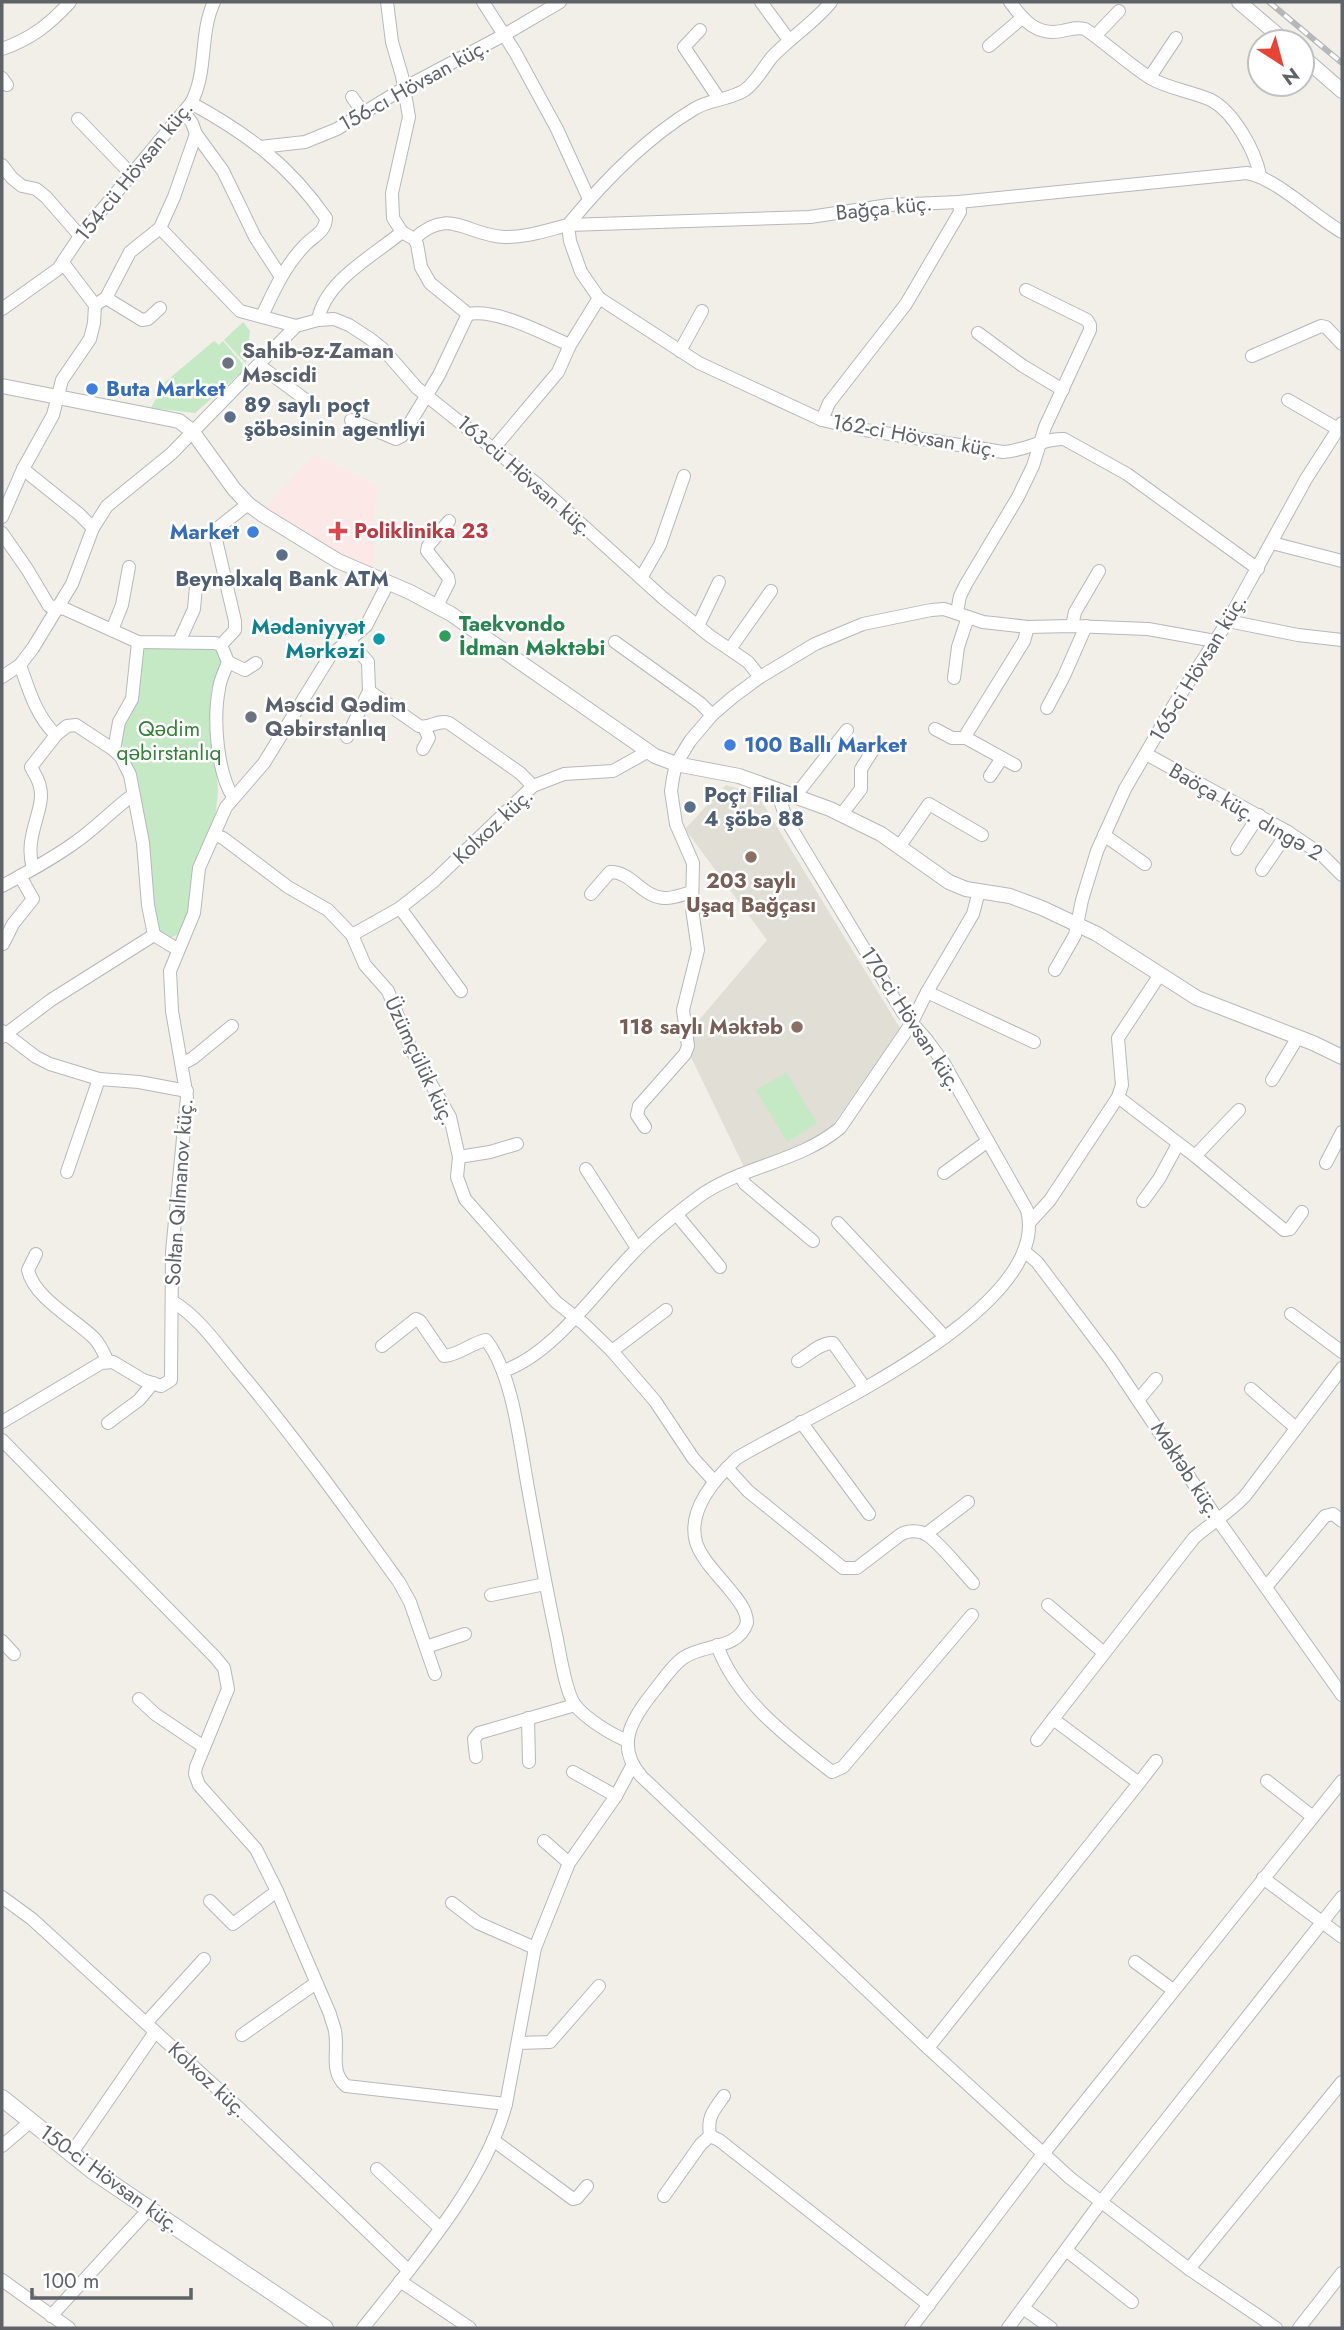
<svg xmlns="http://www.w3.org/2000/svg" width="1344" height="2330" viewBox="0 0 1344 2330" font-family="Jost,sans-serif">
<style>
.education{fill:#e1ded6}
.medical{fill:#fce8e6}
.green{fill:#c5e8c5}
.lines{fill:none;stroke-linecap:round;stroke-linejoin:round}
.minor-casing{stroke:#b5b8bc;stroke-width:14}
.tertiary-casing{stroke:#b5b8bc;stroke-width:16}
.secondary-casing{stroke:#b6babf;stroke-width:18}
.minor{stroke:#fff;stroke-width:12}
.tertiary{stroke:#fff;stroke-width:14}
.secondary{stroke:#fff;stroke-width:16}
.rail-casing{stroke:#b6b7b8;stroke-width:6}
.rail{stroke:#fff;stroke-width:3.5;stroke-dasharray:10;stroke-linecap:butt}
.worship-dot{fill:#6b7280;stroke:#fff;stroke-width:2.5}
.shop-dot{fill:#3f7fe0;stroke:#fff;stroke-width:2.5}
.service-dot{fill:#5c6f8a;stroke:#fff;stroke-width:2.5}
.health-dot{fill:#e0444e;stroke:#fff;stroke-width:2.5}
.leisure-dot{fill:#2e9e5b;stroke:#fff;stroke-width:2.5}
.culture-dot{fill:#0f9aa8;stroke:#fff;stroke-width:2.5}
.education-dot{fill:#8d6e63;stroke:#fff;stroke-width:2.5}
.labels{text-anchor:middle;dominant-baseline:central;stroke-width:5;stroke-linejoin:round;paint-order:stroke}
.street-label{font-size:21px;fill:#5f6368;stroke:#fff}
.worship-label{font-size:21px;font-weight:bold;fill:#5b616d;stroke:#fff;text-anchor:start}
.shop-label{font-size:21px;font-weight:bold;fill:#366cbe;stroke:#fff;text-anchor:start}
.service-label{font-size:21px;font-weight:bold;fill:#4e5e75;stroke:#fff;text-anchor:start}
.health-label{font-size:21px;font-weight:bold;fill:#be3a42;stroke:#fff;text-anchor:start}
.leisure-label{font-size:21px;font-weight:bold;fill:#27864d;stroke:#fff;text-anchor:start}
.culture-label{font-size:21px;font-weight:bold;fill:#0d838f;stroke:#fff;text-anchor:end}
.park-label{font-size:21px;fill:#348238;stroke:#fff}
.education-label{font-size:21px;font-weight:bold;fill:#785e54;stroke:#fff}
</style>
<rect width="100%" height="100%" fill="#f1efe8"/>
<polygon class="education" points="726,785 757,794 900,1028 832,1126 821,1137 810,1143 744,1167 691,1057 694,1026 767,940 685,829"/>
<polygon class="medical" points="314,455 378,486 374,509 374,569 338,553 265,509"/>
<g class="green">
<polygon points="243,322 250,331 246,364 224,340"/>
<polygon points="214,341 219,345 223,341 246,368 195,413 151,408 164,383"/>
<polygon points="149,647 215,649 219,652 223,663 211,691 218,791 215,819 191,913 180,934 169,938 160,933 121,738 142,651"/>
<polygon points="786,1072 817,1123 787,1142 756,1090"/>
</g>
<g class="lines">
<defs>
<g id="minor">
<path d="M387,2L392,42L402,76L409,117L392,193L393,218L402,232L414,239L417,244L421,267L430,283L468,314C499,309 541,333 570,345"/>
<polyline points="483,2 515,52 557,129 589,199"/>
<polyline points="761,2 789,40"/>
<path d="M831,2C814,23 791,37 772,57C763,68 757,81 745,90C730,100 710,99 694,109C646,138 603,182 568,225L570,241L581,272L599,298L699,363L822,420L865,430L1003,452C1025,451 1043,438 1064,439L1127,474L1258,569"/>
<path d="M1010,2C1024,21 1037,36 1062,31C1071,29 1076,27 1085,29C1107,44 1127,63 1150,78C1169,89 1191,91 1211,100C1234,112 1255,151 1260,175"/>
<polyline points="700,30 684,47 719,99"/>
<polyline points="1095,36 1119,11"/>
<polyline points="989,46 1022,18"/>
<path d="M2,49C31,39 50,24 70,2"/>
<polyline points="1150,77 1176,38"/>
<polyline points="2,78 7,85"/>
<polyline points="352,97 364,114"/>
<path d="M191,103C248,134 289,165 326,218C326,231 314,236 306,244C286,264 274,290 262,316"/>
<polyline points="184,112 192,123 196,134 223,171 255,237 281,277"/>
<polyline points="78,119 132,175"/>
<polyline points="260,147 305,142 337,129 404,88 504,35 560,2"/>
<polyline points="2,165 12,178 22,186 36,189 46,197 80,236"/>
<polyline points="160,228 240,311 296,326"/>
<path d="M414,239C449,206 466,235 504,237C525,238 548,230 568,225L810,217L889,205L959,202L1247,173C1276,178 1314,216 1342,232"/>
<polyline points="106,298 142,320 148,319 160,308"/>
<polyline points="95,305 106,298 130,252 160,228 174,197 196,134"/>
<path d="M2,309L58,269L80,236L191,103C208,72 199,34 214,2"/>
<path d="M318,320C325,281 373,256 402,232"/>
<polyline points="978,333 1023,366 1063,390"/>
<polyline points="680,351 702,311"/>
<polyline points="1252,356 1321,326 1326,327 1342,344"/>
<polyline points="259,365 314,406"/>
<polyline points="1288,400 1338,429"/>
<polyline points="351,420 396,439 402,436 439,375 468,314"/>
<polyline points="822,420 829,403 906,304 960,212 959,202"/>
<polyline points="494,448 558,372 570,345 599,298"/>
<polyline points="23,469 79,514 93,528"/>
<polyline points="2,517 23,469 53,415 62,380 90,339 94,323 95,305 63,263"/>
<path d="M2,533L27,569L49,606L65,609L138,642L215,643L221,645L228,662C225,671 220,679 219,689C213,719 217,772 233,797"/>
<polyline points="1272,543 1342,561"/>
<polyline points="641,578 660,545 684,476"/>
<polyline points="437,606 449,582 448,577 427,551 428,546 449,521"/>
<polyline points="957,612 960,596 966,584 1018,497 1033,466 1045,427 1090,330 1090,325 1087,320 1026,290"/>
<polyline points="1228,621 1298,635 1342,640"/>
<polyline points="698,626 719,582"/>
<polyline points="1072,626 1075,612 1099,571"/>
<polyline points="112,630 122,605 129,567"/>
<path d="M350,641L368,662L369,691L419,726C430,729 438,719 449,723L520,773L533,786"/>
<polyline points="179,642 194,609 196,586"/>
<polyline points="615,642 700,703 712,715"/>
<polyline points="221,645 235,630 235,621 214,531 248,504"/>
<polyline points="730,649 771,591"/>
<polyline points="228,662 245,670 256,663"/>
<polyline points="2,677 20,665"/>
<polyline points="954,678 958,647 968,617"/>
<polyline points="1047,708 1064,676 1086,626"/>
<polyline points="935,729 952,738 966,738"/>
<polyline points="347,737 369,691"/>
<polyline points="423,749 429,738 424,727"/>
<polyline points="114,750 119,722 132,699 138,642"/>
<polyline points="1146,754 1288,832 1322,855 1342,875"/>
<polyline points="1015,765 966,738 967,733 1024,641 1028,627"/>
<polyline points="990,776 1002,758"/>
<path d="M780,790L781,803L787,821L903,1013L927,1040L943,1062L1027,1210C1054,1310 806,1416 737,1458C716,1478 687,1509 696,1542C701,1559 719,1576 730,1590C738,1600 747,1610 747,1623C737,1651 704,1643 683,1658C673,1665 665,1677 658,1686C635,1715 612,1744 642,1777L928,2048L1070,2178L1189,2269L1276,2328"/>
<polyline points="796,795 847,730"/>
<polyline points="842,814 861,789 861,769 873,750"/>
<polyline points="215,835 223,838 288,887 328,910 352,935 365,965 388,991 411,1049 450,1117 459,1157 457,1177 465,1199 556,1302 584,1324 612,1351 655,1401 693,1458 714,1481"/>
<polyline points="1104,835 1145,864"/>
<polyline points="899,847 929,804 982,835"/>
<polyline points="1237,849 1259,815"/>
<path d="M33,868C23,836 46,809 40,787C39,780 34,773 31,767L56,735"/>
<polyline points="1262,870 1288,832"/>
<path d="M2,886C28,872 54,858 77,841C97,827 113,809 133,795"/>
<path d="M591,894L610,872C631,871 642,897 664,898C672,899 684,894 692,892"/>
<polyline points="400,908 461,991"/>
<polyline points="154,935 177,949"/>
<polyline points="352,935 400,908 434,881 533,786 564,774 613,771 647,752"/>
<polyline points="3,944 13,924 33,899 20,876"/>
<polyline points="1055,970 1075,935 1082,900 1097,851 1125,789 1175,703 1228,621 1306,479 1342,423"/>
<polyline points="927,992 1034,1042"/>
<polyline points="2,1031 36,1057 50,1064 99,1079 139,1082 187,1091"/>
<path d="M2,1037L51,1000L154,935L148,905L143,843L130,775L121,757L114,750L76,725L67,726L56,735C36,716 29,690 20,665L33,648L72,584L93,528L107,506L171,454L296,326L318,320L334,319L349,325L369,338L383,349L417,388L537,484L663,598L710,636L748,662L760,677"/>
<polyline points="182,1064 193,1058 232,1026"/>
<polyline points="1272,1080 1298,1037"/>
<polyline points="1118,1097 1195,1156 1284,1230 1290,1229 1302,1212"/>
<polyline points="645,1127 637,1115 639,1106 685,1054 688,1046 683,1010 698,950 692,909 693,863 676,824 671,791 673,778 676,764 690,741 712,715 733,697 760,677 815,644 863,624 931,610 944,609 983,622 1028,627 1072,626 1148,629 1215,641"/>
<polyline points="1195,1156 1239,1110"/>
<polyline points="459,1157 490,1152 517,1144"/>
<polyline points="1326,1163 1342,1132"/>
<polyline points="586,1169 637,1248"/>
<polyline points="67,1172 99,1079"/>
<polyline points="944,1173 988,1141"/>
<polyline points="740,1175 745,1184 813,1241"/>
<polyline points="1143,1201 1159,1179 1178,1144"/>
<polyline points="677,1215 720,1267"/>
<polyline points="1030,1222 1050,1200 1118,1097 1122,1085 1118,1038 1159,976"/>
<polyline points="838,1223 945,1337"/>
<polyline points="1024,1251 1037,1262 1111,1360 1218,1520 1342,1695"/>
<path d="M36,1254L28,1270C34,1298 75,1319 94,1338C100,1344 104,1353 108,1362"/>
<path d="M172,1301C200,1318 218,1346 239,1371C296,1439 347,1510 399,1582L410,1602L435,1674"/>
<polyline points="1291,1314 1342,1352"/>
<path d="M382,1346L416,1319L420,1321L444,1356C459,1355 471,1343 486,1340C513,1374 520,1445 528,1488C537,1538 546,1589 557,1639C560,1655 566,1693 575,1705C586,1719 612,1735 628,1741"/>
<polyline points="612,1351 666,1310"/>
<path d="M798,1361C808,1355 821,1342 833,1343L865,1388"/>
<path d="M503,1371C554,1354 598,1288 636,1250C654,1231 676,1214 697,1198C740,1166 798,1163 840,1128L911,1024L927,992L973,914L979,891"/>
<polyline points="1251,1389 1296,1428"/>
<polyline points="1139,1399 1156,1379"/>
<polyline points="2,1422 101,1363 113,1362 143,1380 161,1386 171,1380 172,1252 187,1097 172,1011 170,971 194,913 199,868 226,807 264,763 330,656 366,626 388,583"/>
<polyline points="801,1422 869,1514"/>
<polyline points="108,1423 139,1400 153,1383"/>
<path d="M2,1440L215,1657L224,1668L228,1689L196,1767L195,1774L199,1785L256,1849L277,1891L330,2014C331,2020 334,2025 335,2031C339,2051 329,2071 346,2086L506,2104"/>
<path d="M727,1468L748,1491L843,1568H857L900,1535C907,1530 920,1530 927,1535C939,1542 962,1571 973,1583"/>
<polyline points="926,1534 968,1502"/>
<polyline points="1266,1587 1325,1516 1333,1514 1342,1521"/>
<polyline points="491,1595 545,1584"/>
<polyline points="1048,1605 1104,1653"/>
<polyline points="2,1641 14,1654"/>
<path d="M717,1645C736,1699 788,1738 832,1772L843,1767L972,1615"/>
<polyline points="426,1647 465,1634"/>
<polyline points="139,1699 155,1714 204,1747"/>
<polyline points="528,1718 529,1762"/>
<polyline points="1037,1740 1053,1719"/>
<polyline points="476,1757 474,1739 479,1733 575,1705"/>
<polyline points="573,1772 616,1796"/>
<polyline points="1267,1781 1313,1817"/>
<polyline points="1139,1783 1156,1761"/>
<polyline points="544,1841 569,1863"/>
<polyline points="1263,1878 1342,1937"/>
<polyline points="2,1897 32,1919 242,2111 408,2270"/>
<polyline points="210,1901 233,1924 277,1891"/>
<polyline points="452,1903 478,1923 535,1948"/>
<polyline points="1135,1962 1173,1990"/>
<polyline points="146,2023 204,1959"/>
<polyline points="242,2035 316,1983"/>
<polyline points="518,2043 550,2042 599,1986"/>
<path d="M928,2048L1139,1783L1053,1719L1194,1538C1211,1523 1229,1513 1245,1496L1342,1368"/>
<path d="M710,2136C707,2117 713,2111 724,2096"/>
<polyline points="493,2140 573,2199 577,2198 587,2186"/>
<polyline points="2,2146 30,2122"/>
<polyline points="71,2154 155,2032"/>
<polyline points="377,2169 439,2227"/>
<polyline points="664,2196 701,2144 710,2136 719,2140 929,2305"/>
<polyline points="1066,2250 1132,2302"/>
<polyline points="1189,2269 1342,2082"/>
<polyline points="2,2280 69,2328"/>
<polyline points="400,2281 470,2328"/>
<polyline points="1023,2308 1051,2328"/>
<polyline points="51,2316 149,2209"/>
<path d="M363,2328C413,2265 486,2181 506,2104L535,1948L569,1863L616,1796L632,1766"/>
<polyline points="911,2328 1043,2154 1342,1781"/>
<polyline points="1008,2328 1101,2202 1342,1897"/>
<polyline points="1299,2328 1342,2273"/>
</g>
<g id="tertiary">
<polyline points="1239,2 1286,42"/>
<polyline points="1302,56 1342,91"/>
<polyline points="2,386 179,421 192,431 234,489 248,504 263,515 338,561 410,592 451,614 655,756 676,764 739,776 830,809 881,834 949,882 966,889 1010,896 1042,908 1097,934 1197,998 1313,1043 1342,1057"/>
</g>
<polyline id="secondary" points="2,2098 93,2171 325,2328"/>
</defs>
<use href="#minor" class="minor-casing"/>
<use href="#tertiary" class="tertiary-casing"/>
<use href="#secondary" class="secondary-casing"/>
<use href="#minor" class="minor"/>
<use href="#tertiary" class="tertiary"/>
<use href="#secondary" class="secondary"/>
<defs>
<polyline id="rail" points="1269,2 1342,63"/>
</defs>
<use href="#rail" class="rail-casing"/>
<use href="#rail" class="rail"/>
</g>
<g class="worship-dot">
<circle cx="228" cy="363" r="7"/>
<circle cx="251" cy="717" r="7"/>
</g>
<g class="shop-dot">
<circle cx="92" cy="389" r="7"/>
<circle cx="253" cy="532" r="7"/>
<circle cx="730" cy="745" r="7"/>
</g>
<g class="service-dot">
<circle cx="230" cy="417" r="7"/>
<circle cx="282" cy="555" r="7"/>
<circle cx="690" cy="807" r="7"/>
</g>
<path class="health-dot" d="M334.5 520.5h7v7h7v7h-7v7h-7v-7h-7v-7h7z"/>
<circle class="leisure-dot" cx="445" cy="636" r="7"/>
<circle class="culture-dot" cx="379" cy="639" r="7"/>
<g class="education-dot">
<circle cx="751" cy="857" r="7"/>
<circle cx="797" cy="1027" r="7"/>
</g>
<g class="labels">
<g class="street-label">
<text transform="translate(414 85) rotate(-29)">156-cı Hövsan küç.</text>
<text transform="translate(134 171) rotate(-51)">154-cü Hövsan küç.</text>
<text transform="translate(884 208) rotate(-6)">Bağça küç.</text>
<text transform="translate(915 436) rotate(10)">162-ci Hövsan küç.</text>
<text transform="translate(525 476) rotate(41)">163-cü Hövsan küç.</text>
<text transform="translate(1198 668) rotate(-59)">165-ci Hövsan küç.</text>
<text transform="translate(1246 812) rotate(30)">Baöça küç. dıngə 2</text>
<text transform="translate(493 826) rotate(-43)">Kolxoz küç.</text>
<text transform="translate(911 1019) rotate(57)">170-ci Hövsan küç.</text>
<text transform="translate(420 1061) rotate(65)">Üzümçülük küç.</text>
<text transform="translate(179 1192) rotate(-86)">Soltan Qılmanov küç.</text>
<text transform="translate(1186 1470) rotate(57)">Məktəb küç.</text>
<text transform="translate(208 2080) rotate(43)">Kolxoz küç.</text>
<text transform="translate(110 2179) rotate(36)">150-ci Hövsan küç.</text>
</g>
<g class="worship-label">
<text x="242" y="351">Sahib-əz-Zaman<tspan x="242" dy="24">Məscidi</tspan></text>
<text x="265" y="705">Məscid Qədim<tspan x="265" dy="24">Qəbirstanlıq</tspan></text>
</g>
<g class="shop-label">
<text x="106" y="389">Buta Market</text>
<text x="239" y="532" text-anchor="end">Market</text>
<text x="744" y="745">100 Ballı Market</text>
</g>
<g class="service-label">
<text x="244" y="405">89 saylı poçt<tspan x="244" dy="24">şöbəsinin agentliyi</tspan></text>
<text x="282" y="579" text-anchor="middle">Beynəlxalq Bank ATM</text>
<text x="704" y="795">Poçt Filial<tspan x="704" dy="24">4 şöbə 88</tspan></text>
</g>
<g class="health-label">
<text x="354" y="531">Poliklinika 23</text>
</g>
<g class="leisure-label">
<text x="459" y="624">Taekvondo<tspan x="459" dy="24">İdman Məktəbi</tspan></text>
</g>
<g class="culture-label">
<text x="365" y="627">Mədəniyyət<tspan x="365" dy="24">Mərkəzi</tspan></text>
</g>
<g class="park-label">
<text x="169" y="729">Qədim<tspan x="169" dy="24">qəbirstanlıq</tspan></text>
</g>
<g class="education-label">
<text x="751" y="881">203 saylı<tspan x="751" dy="24">Uşaq Bağçası</tspan></text>
<text x="783" y="1027" text-anchor="end">118 saylı Məktəb</text>
</g>
</g>
<rect width="1344" height="2330" fill="none" stroke="#5f6368" stroke-width="7"/>
<g transform="translate(1281 63) rotate(144)"><circle r="33" fill="#ffffff" stroke="#bfc1c3" stroke-width="2"/>
<path d="M0-5L12 26L0 18L-12 26Z" fill="#ea4335"/>
<text y="-10" font-size="19" font-weight="bold" text-anchor="middle" fill="#5f6368">N</text>
</g>
<path d="M32 2288v10h159v-10" fill="none" stroke="#5f6368" stroke-width="3.5"/>
<text x="42" y="2288" font-size="21" fill="#5f6368" stroke="#ffffff" stroke-width="5" paint-order="stroke">100 m</text>
</svg>
